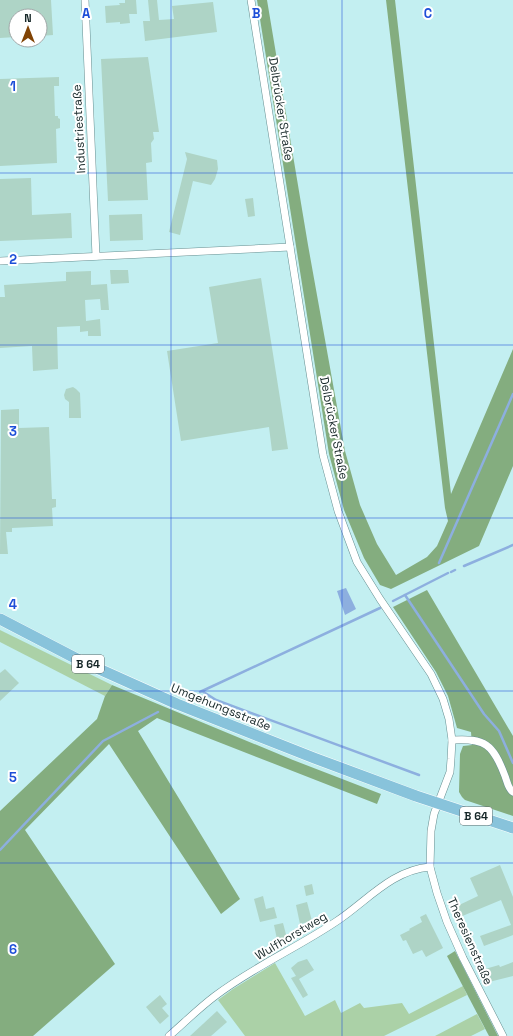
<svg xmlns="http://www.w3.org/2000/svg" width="513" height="1036" viewBox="0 0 513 1036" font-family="'Space Grotesk',sans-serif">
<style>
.green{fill:#abd1a7}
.forest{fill:#84ad7f}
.water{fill:#8dafdf}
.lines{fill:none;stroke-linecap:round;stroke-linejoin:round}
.stream{stroke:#8dafdf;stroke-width:2.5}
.building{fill:#aed4c6}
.street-casing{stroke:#668f91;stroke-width:8}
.primary-casing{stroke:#fff;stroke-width:12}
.street{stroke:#fff;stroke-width:7}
.primary{stroke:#88c3db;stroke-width:11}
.grid{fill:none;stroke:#1d4ed8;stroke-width:1;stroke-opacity:0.55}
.labels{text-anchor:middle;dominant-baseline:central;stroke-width:4;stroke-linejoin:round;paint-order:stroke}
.shield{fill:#fff;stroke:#5b6768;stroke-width:1}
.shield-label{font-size:11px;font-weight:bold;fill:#152627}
.street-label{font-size:12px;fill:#152627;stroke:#fff}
.grid-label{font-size:13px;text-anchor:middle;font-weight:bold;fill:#1d4ed8;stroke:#fff;stroke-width:4;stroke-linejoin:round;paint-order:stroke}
</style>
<rect width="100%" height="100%" fill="#c3eff1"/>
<g class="green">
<polygon points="0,630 112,685 105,696 0,642"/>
<polygon points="275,963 305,1016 335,1000 341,1013 360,1003 364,1008 402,1003 409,1014 463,986 467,995 384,1036 245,1036 218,1000 233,989"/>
<polygon points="477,1014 485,1029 471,1036 435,1036"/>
</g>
<g class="forest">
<polygon points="257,0 267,0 308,245 345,451 360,505 377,544 396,575 427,557 437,546 448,521 445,508 386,0 395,0 451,494 513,349 513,466 479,546 391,589 380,585 364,558 344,510 329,454"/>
<polygon points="427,590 513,736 513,816 465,800 462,797 459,792 460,754 463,746 472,745 471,732 457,728 448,696 436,672 393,607"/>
<polygon points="112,685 293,760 381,794 377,804 157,718 138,731 240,899 221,914 109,744 25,830 115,964 33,1036 0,1036 0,811 97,719 105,696"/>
<polygon points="455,951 498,1036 489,1036 447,956"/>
</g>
<polygon class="water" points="346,588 356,609 345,615 337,591"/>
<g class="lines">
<g class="stream">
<polyline points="439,563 513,394"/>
<polyline points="464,566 513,545"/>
<polyline points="451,572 455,570"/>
<polyline points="405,595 484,714 499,731 513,763"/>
<polyline points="393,601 448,573"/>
<polyline points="202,691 216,700 419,775"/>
<polyline points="200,692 380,608"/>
<polyline points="0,850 103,741 158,712"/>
</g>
</g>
<g class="building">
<polygon points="0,0 51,0 53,35 40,36 40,16 16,16 16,37 0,38"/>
<polygon points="125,0 136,0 137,14 129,14 130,23 120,24 120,22 106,23 105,6 120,5 119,3 125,3"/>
<polygon points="148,0 157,0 159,20 174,19 172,6 213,2 217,32 145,41 143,21 150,21"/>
<polygon points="148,57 159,132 153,132 154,139 151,143 152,162 146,163 148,200 108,201 101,59"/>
<polygon points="59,77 59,86 54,86 55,116 58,116 58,118 60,119 60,128 56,129 57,163 0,166 0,79"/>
<polygon points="185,152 217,160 218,169 215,179 211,185 193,181 180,235 169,232 187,159"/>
<polygon points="31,178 32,215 71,213 72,238 0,241 0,179"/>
<polygon points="253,198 255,216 248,217 245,199"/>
<polygon points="142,214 143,240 110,241 109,215"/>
<polygon points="110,270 128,270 129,283 111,284"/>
<polygon points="91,271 91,285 107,284 109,310 101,310 100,299 85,300 86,321 100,319 101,336 88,336 88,331 80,332 80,326 57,327 58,369 33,371 32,346 0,348 0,297 5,297 4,285 66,281 66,272"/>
<polygon points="261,278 288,449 272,451 269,427 181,441 167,351 218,343 209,287"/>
<polygon points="73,387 76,389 80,393 81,418 69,418 69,402 65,399 64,395 66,389"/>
<polygon points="19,409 19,428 49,427 52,499 56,499 56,507 52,508 53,526 12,528 12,532 6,532 8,554 0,554 1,410"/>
<polygon points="5,669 19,683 0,701 0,673"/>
<polygon points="500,865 513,897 513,935 484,946 480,936 511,925 501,900 460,917 455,907 478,896 470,878"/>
<polygon points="312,884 314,894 306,896 304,886"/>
<polygon points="263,896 266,909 274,907 277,918 260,922 254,899"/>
<polygon points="307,902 312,921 300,924 296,905"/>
<polygon points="426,914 443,948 426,957 422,950 413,954 406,940 403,941 400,935 410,930 409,929 422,922 420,917"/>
<polygon points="283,923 288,942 278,944 274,925"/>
<polygon points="307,959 314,970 299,979 308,995 303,998 291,978 296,976 291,968 298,962"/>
<polygon points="513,962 513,976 489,982 485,969 499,965 500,967"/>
<polygon points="160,995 167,1004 162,1008 169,1016 160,1024 146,1007"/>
<polygon points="217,1011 227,1022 211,1036 190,1036"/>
</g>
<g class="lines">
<defs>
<g id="street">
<polyline points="85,0 96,256"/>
<polyline points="251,0 323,455 338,511 357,562 380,599 431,674 443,699 449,719 452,740 451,759 450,772 434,814 431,831 430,867 437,893 447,922 463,958 503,1036"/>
<polyline points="0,261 290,247"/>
<path d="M452,740C485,738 493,744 505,776C507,781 508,789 513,792"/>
<path d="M169,1036C184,1023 199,1008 215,996C253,967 297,948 337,921C367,901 392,870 430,867"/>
</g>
<polyline id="primary" points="0,619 79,660 177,704 314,758 416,796 513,828"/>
</defs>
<use href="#street" class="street-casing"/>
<use href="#primary" class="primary-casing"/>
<use href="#street" class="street"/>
<use href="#primary" class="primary"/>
</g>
<path class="grid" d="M171,0V1036M342,0V1036M0,173H513M0,345H513M0,518H513M0,691H513M0,863H513"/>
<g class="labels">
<g class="shield">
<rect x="72" y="655" width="32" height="18" rx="3"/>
<rect x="460" y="807" width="32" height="18" rx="3"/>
</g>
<g class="shield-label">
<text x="88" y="664">B 64</text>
<text x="476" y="816">B 64</text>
</g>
<g class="street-label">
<text transform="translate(281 109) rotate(81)">Delbrücker Straße</text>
<text transform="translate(79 129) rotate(-93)">Industriestraße</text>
<text transform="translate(334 428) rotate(79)">Delbrücker Straße</text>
<text transform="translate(221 707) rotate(22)">Umgehungsstraße</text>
<text transform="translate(291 936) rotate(-31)">Wulfhorstweg</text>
<text transform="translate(470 941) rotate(66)">Theresienstraße</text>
</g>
</g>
<g class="grid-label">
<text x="86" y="18">A</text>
<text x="256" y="18">B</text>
<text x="428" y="18">C</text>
<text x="13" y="91">1</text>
<text x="13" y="264">2</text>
<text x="13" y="436">3</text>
<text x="13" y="609">4</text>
<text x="13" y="782">5</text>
<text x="13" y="954">6</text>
</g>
<g transform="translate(28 28)"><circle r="19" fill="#ffffff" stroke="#a1a8a9"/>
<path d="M0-3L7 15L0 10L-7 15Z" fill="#814304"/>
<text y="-6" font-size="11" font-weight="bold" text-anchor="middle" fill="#152627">N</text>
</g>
</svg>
